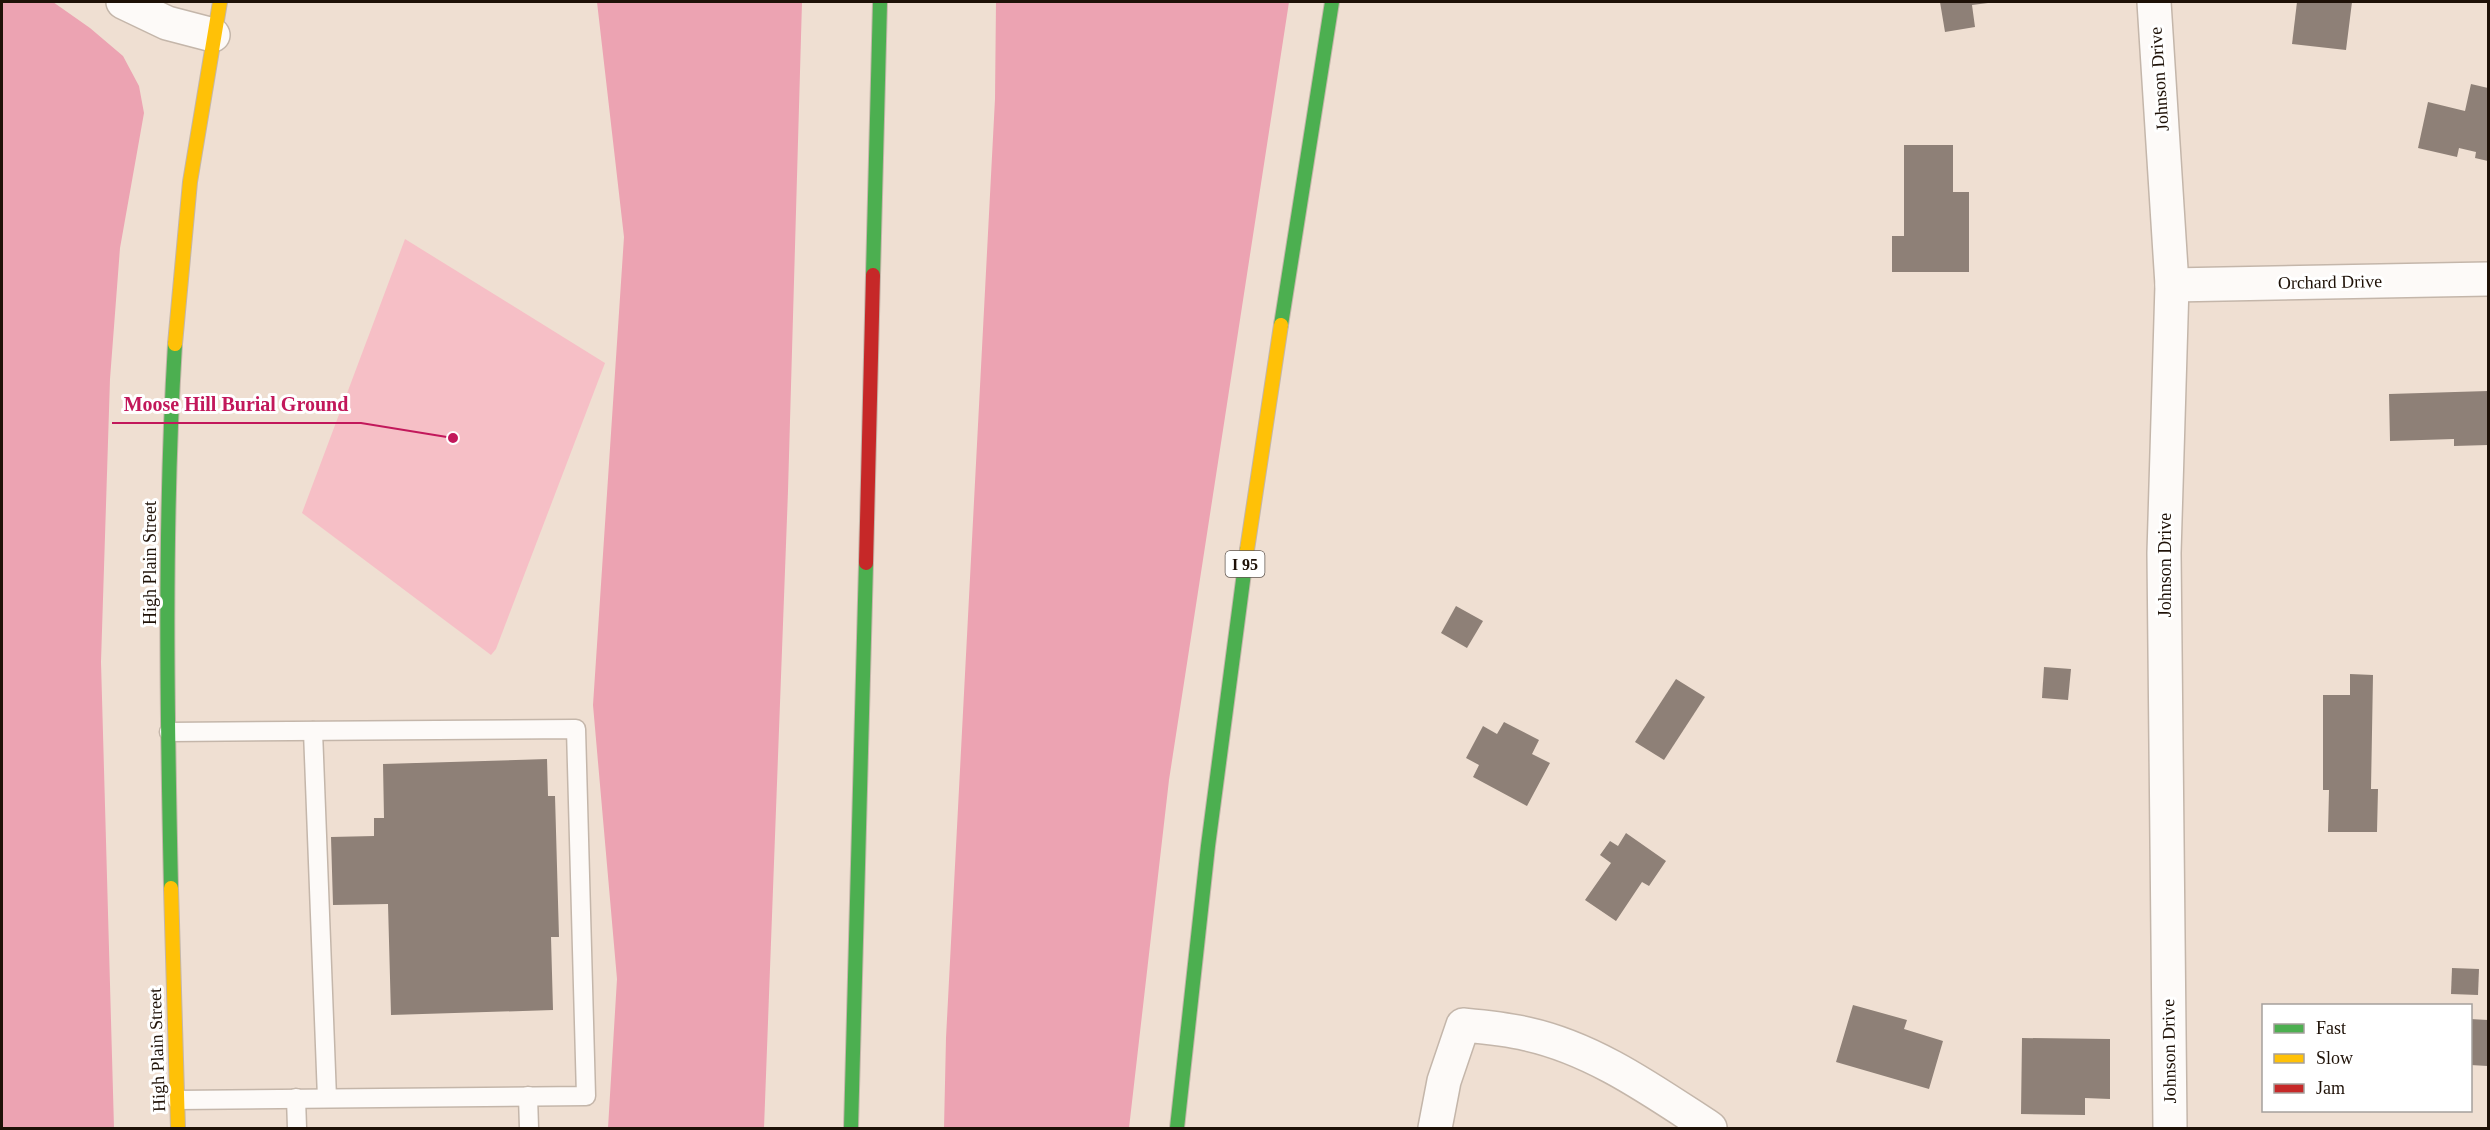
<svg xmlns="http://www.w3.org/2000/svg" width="2490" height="1130" viewBox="0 0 2490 1130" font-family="'Times New Roman',serif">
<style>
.green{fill:#f6bfc6}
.forest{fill:#eca3b2}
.building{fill:#8e8077}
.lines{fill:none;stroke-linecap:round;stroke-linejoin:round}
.lane-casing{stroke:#c4b6aa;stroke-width:21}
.street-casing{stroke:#c4b6aa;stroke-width:36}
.fast-casing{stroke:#c4b6aa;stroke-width:16}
.slow-casing{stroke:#c4b6aa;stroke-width:16}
.jam-casing{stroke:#c4b6aa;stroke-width:16}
.lane{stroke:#fdfaf8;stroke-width:18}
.street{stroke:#fdfaf8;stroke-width:33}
.fast{stroke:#4caf50;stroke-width:14}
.slow{stroke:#ffc107;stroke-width:14}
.jam{stroke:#c62828;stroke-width:14}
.labels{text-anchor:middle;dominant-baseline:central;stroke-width:6;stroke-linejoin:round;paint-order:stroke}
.shield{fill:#fff;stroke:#625851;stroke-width:1.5}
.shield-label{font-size:16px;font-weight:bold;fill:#1e1107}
.street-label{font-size:18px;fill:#1e1107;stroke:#fff}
.leader{fill:none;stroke:#c2185b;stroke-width:2}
.callout-dot{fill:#c2185b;stroke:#fff;stroke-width:2}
.callout-label{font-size:20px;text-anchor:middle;font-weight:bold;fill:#c2185b;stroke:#fff;stroke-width:6;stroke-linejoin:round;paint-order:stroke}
</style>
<rect width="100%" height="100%" fill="#efdfd2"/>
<polygon class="green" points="405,239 605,363 496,649 491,655 302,513"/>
<g class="forest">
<polygon points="2,2 53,2 90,28 123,56 139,86 144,113 120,248 110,379 101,662 114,1128 2,1128"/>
<polygon points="597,2 802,2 788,491 764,1128 608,1128 617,979 593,705 624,237"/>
<polygon points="996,2 1289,2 1169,780 1129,1128 944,1128 946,1038 995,99"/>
</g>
<g class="building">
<polygon points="1940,2 1988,2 1988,3 1972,5 1975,27 1945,32"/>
<polygon points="2297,2 2352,2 2346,50 2292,44"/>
<polygon points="2471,84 2488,88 2488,161 2475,158 2476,152 2459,148 2457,157 2418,148 2428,102 2465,111"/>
<polygon points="1904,145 1953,145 1953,192 1969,192 1969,272 1892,272 1892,236 1904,236"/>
<polygon points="2488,391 2488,445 2454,446 2454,439 2390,441 2389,394"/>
<polygon points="1456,606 1483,621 1467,648 1441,633"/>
<polygon points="2044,667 2071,669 2068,700 2042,698"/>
<polygon points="2350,674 2373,675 2371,789 2378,789 2377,832 2328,832 2329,790 2323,790 2323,695 2350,695"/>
<polygon points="1676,679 1705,697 1664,760 1635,742"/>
<polygon points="1504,722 1539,740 1532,754 1550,763 1527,806 1473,777 1479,765 1466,758 1483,726 1497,734"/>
<polygon points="547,759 548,796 555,796 559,937 551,937 553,1010 391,1015 388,904 333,905 331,837 374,836 374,818 384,818 383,764"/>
<polygon points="1626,833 1666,861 1649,886 1642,882 1616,921 1585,900 1611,863 1600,855 1610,841 1618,846"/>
<polygon points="2452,968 2479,969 2478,995 2451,994"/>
<polygon points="1853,1005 1907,1020 1904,1029 1943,1041 1929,1089 1836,1062"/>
<polygon points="2470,1019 2488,1020 2488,1066 2470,1065"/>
<polygon points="2022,1038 2110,1039 2110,1099 2085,1098 2085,1115 2021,1114"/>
</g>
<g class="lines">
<defs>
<g id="lane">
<polyline points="313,731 327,1098"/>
<polyline points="169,732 576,729 586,1096 177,1100"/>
<polyline points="528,1096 529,1128"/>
<polyline points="296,1098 297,1128"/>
</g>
<g id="street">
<polyline points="123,2 167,23 213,35"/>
<polyline points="2154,2 2172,285 2164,553 2170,1128"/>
<polyline points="2172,285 2488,279"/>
<path d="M1435,1128L1444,1081L1463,1025C1484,1027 1506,1029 1527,1034C1595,1049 1653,1091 1710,1128"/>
</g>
<g id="fast">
<polyline points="873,275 880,2"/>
<polyline points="1281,325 1332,2"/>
<path d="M171,888C167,707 164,525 175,344"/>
<polyline points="851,1128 866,563"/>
<polyline points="1177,1128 1208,846 1247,550"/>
</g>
<g id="slow">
<polyline points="175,344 190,182 220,2"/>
<polyline points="1247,550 1281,325"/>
<polyline points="171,888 178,1128"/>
</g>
<polyline id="jam" points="866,563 873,275"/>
</defs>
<use href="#lane" class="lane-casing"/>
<use href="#street" class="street-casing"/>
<use href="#fast" class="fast-casing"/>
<use href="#slow" class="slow-casing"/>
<use href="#jam" class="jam-casing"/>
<use href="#lane" class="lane"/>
<use href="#street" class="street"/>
<use href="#fast" class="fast"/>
<use href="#slow" class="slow"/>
<use href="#jam" class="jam"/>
</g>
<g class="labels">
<rect class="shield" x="1225.5" y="551" width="39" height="26" rx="4.5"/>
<g class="shield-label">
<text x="1245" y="564">I 95</text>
</g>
<g class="street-label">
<text transform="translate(2159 79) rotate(-94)">Johnson Drive</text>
<text transform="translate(2330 282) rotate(-1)">Orchard Drive</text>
<text transform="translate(150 563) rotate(-90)">High Plain Street</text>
<text transform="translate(2165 565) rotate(-90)">Johnson Drive</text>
<text transform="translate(157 1050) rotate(-92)">High Plain Street</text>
<text transform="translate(2169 1051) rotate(-91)">Johnson Drive</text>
</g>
</g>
<path class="leader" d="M453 438L361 423H112"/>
<circle class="callout-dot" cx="453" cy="438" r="6"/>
<g class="callout-label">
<text x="236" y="411">Moose Hill Burial Ground</text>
</g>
<rect width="2490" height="1130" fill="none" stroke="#1e1107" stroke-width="6"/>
<rect x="2262" y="1004" width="210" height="108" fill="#ffffff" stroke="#a5a09c" stroke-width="1.5"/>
<rect x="2274" y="1024" width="30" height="9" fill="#4caf50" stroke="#a5a09c" stroke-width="1.5"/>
<text x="2316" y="1034" font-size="18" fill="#1e1107">Fast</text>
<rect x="2274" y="1054" width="30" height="9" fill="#ffc107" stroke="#a5a09c" stroke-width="1.5"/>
<text x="2316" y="1064" font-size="18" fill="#1e1107">Slow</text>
<rect x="2274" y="1084" width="30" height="9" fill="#c62828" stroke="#a5a09c" stroke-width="1.5"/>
<text x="2316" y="1094" font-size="18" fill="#1e1107">Jam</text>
</svg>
